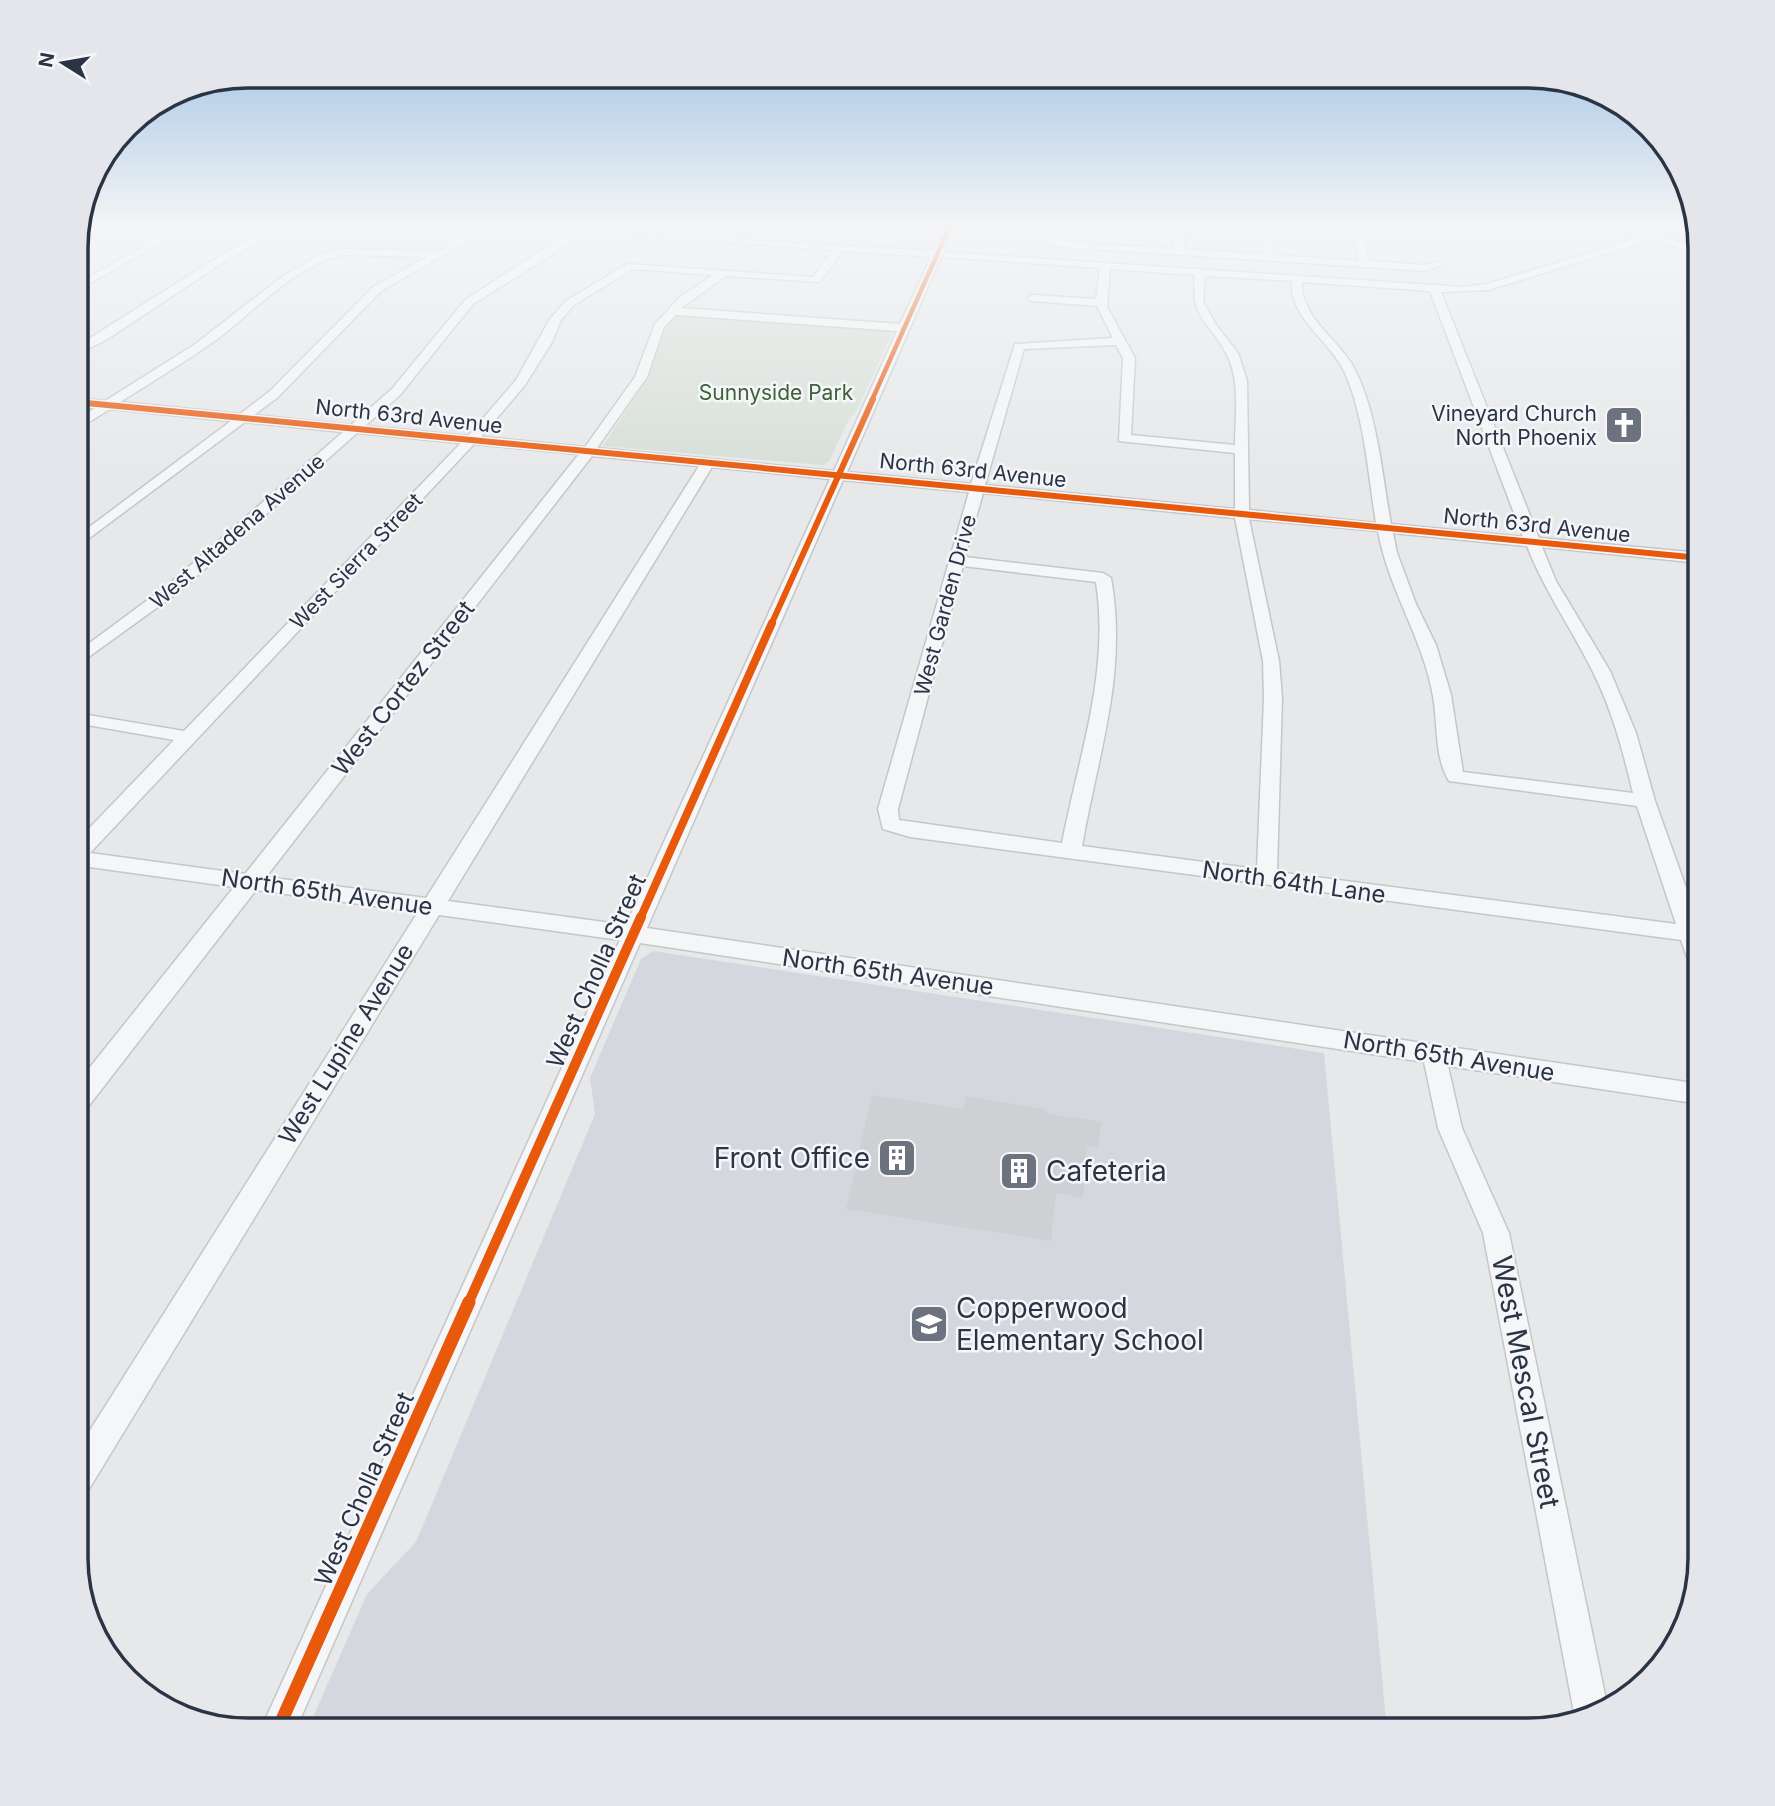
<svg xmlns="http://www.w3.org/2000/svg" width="1775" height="1806" viewBox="0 0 1775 1806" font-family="Inter,sans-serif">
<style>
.built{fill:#d4d7dd}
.green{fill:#d6ded6}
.building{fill:#ced0d3}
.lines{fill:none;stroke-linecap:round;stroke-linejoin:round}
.minor-casing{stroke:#c4c6c8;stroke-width:3}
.minor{fill:#f5f6f7;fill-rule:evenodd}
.cycleway-far4-casing{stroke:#f4f6f9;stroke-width:7}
.cycleway-far3-casing{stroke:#f4f6f9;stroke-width:9}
.cycleway-far2-casing{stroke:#f4f6f9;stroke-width:11}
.cycleway-far1-casing{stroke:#f4f6f9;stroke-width:15}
.cycleway-casing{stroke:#f4f6f9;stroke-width:18}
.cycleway-far4{stroke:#e8590c;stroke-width:4.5}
.cycleway-far3{stroke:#e8590c;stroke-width:6}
.cycleway-far2{stroke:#e8590c;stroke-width:8}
.cycleway-far1{stroke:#e8590c;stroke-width:10}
.cycleway{stroke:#e8590c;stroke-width:13}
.labels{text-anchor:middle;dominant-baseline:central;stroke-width:5;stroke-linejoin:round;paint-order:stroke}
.far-park-label{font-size:21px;fill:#3f6138;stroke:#f4f6f9}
.far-poi-label{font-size:21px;fill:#2b3445;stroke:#f4f6f9;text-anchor:end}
.far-street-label{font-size:21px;fill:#2b3445;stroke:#f4f6f9}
.street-label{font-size:24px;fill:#2b3445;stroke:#f4f6f9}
.near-poi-label{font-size:28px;fill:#2b3445;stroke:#f4f6f9;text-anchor:start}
.near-street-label{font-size:28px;fill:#2b3445;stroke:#f4f6f9}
.rim{fill:none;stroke:#2b3445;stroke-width:3.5}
</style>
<rect width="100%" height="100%" fill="#e6e8ea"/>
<g class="built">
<polygon points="1625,228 1696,228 1700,250"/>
<polygon points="653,951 1324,1053 1387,1731 307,1731 367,1594 415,1543 422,1528 595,1114 590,1078 641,959"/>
</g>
<polygon class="green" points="685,316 890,330 893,332 857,410 849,419 829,461 823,465 603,446 644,384 670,319"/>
<polygon class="building" points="872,1095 963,1109 966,1096 1045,1109 1045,1113 1101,1122 1098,1148 1087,1146 1083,1198 1056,1193 1051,1241 846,1209"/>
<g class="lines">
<defs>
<g id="minor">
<polygon points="93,228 156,239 177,228 188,228 76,291 76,284 148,244 86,232 76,236 78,229"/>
<polygon points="272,228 284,228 230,258 106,340 76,355 76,347 223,254"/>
<path d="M480,228H491L381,291L278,397L254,415L351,425L392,389L465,300L569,232L547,228L934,251L945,228H953L943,252L1463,287L1487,284L1640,237L1615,228H1628L1700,248V254L1651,240L1488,290L1441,292L1539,538L1700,553V563L1542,547L1556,581L1610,671L1636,733L1655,801L1700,927V973L1692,971L1681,940L910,837L883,829L878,809L969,492L843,480L647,928L1700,1084V1104L1448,1066L1462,1128L1509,1233L1608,1709L1593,1718L1576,1721L1575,1718L1483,1233L1438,1128L1424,1062L640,943L295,1731H260L620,940L439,915L86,1494L75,1498V1454L418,912L256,890L84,1112L75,1115V1086L234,887L75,865V843L174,740L76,723V713L184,731L461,443L357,433L180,591L76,666V653L168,585L343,432L245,422L76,548V537L231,421L110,409L76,430V421L95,408L76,406V398L105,401L194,345L283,276L321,254L341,249L438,251ZM580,233L833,250L813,277L627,264L566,301L550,319L516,380L468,436L365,426L400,395L473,304L552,255ZM842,251L931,257L900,324L681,308L726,276L820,282ZM341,255L427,257L373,287L270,391L240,414L120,402C152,382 185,362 216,340C256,310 292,268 341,255ZM941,257L1100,268L1096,299L1032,295L1027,298L1032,301L1097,306L1113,338L1015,344L971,484L847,472ZM633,269L713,275L680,297L655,324L635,377L585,447L481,437L525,385L552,342L561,320L574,305ZM1110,269L1195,275C1191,322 1207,317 1226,353C1241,380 1235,416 1235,445L1131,435L1135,358L1107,307ZM1205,276L1292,281C1289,319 1331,341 1345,373C1365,419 1368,474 1376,523L1249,510L1247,381L1238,353L1216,325L1203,301ZM1302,282L1430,291L1523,537L1391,524C1382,475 1378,417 1356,372C1342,341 1300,319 1302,282ZM676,315L897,331L834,471L597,448L647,377L664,327ZM1116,345L1123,358L1119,441L1235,453V509L985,485L1024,349ZM474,444L579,454L245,874L90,853ZM592,456L699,466L426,898L266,877ZM712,467L830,479L626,925L448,901ZM983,493L1235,518L1263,661L1264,698L1257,869L1082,846C1098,754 1128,673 1111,578L1103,573L965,557ZM1249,519L1378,531C1388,589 1423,638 1433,696C1438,723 1434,757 1449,781L1637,806L1676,924L1277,872L1282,698L1279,661ZM1393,533L1527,546C1544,590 1571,628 1592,670C1612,709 1623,751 1633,793L1463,772L1451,695L1436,645L1416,604L1397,553ZM963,566L1096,582C1110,672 1079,755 1062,843L899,820L898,809Z"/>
<path d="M1005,228C1022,227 1045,239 1064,241C1100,246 1138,246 1174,248L1175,228H1184V249L1263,254L1265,228H1274L1273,255L1359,261L1352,228H1361L1369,261L1424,265L1438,262L1443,265L1424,271L1063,247L1024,239Z"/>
</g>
</defs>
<use href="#minor" class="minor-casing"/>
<use href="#minor" class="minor"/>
<defs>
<polyline id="cycleway-far4" points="872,400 949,228"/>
<g id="cycleway-far3">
<polyline points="76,402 1700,558"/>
<polyline points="771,625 873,399"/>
</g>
<polyline id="cycleway-far2" points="640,919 772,623"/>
<polyline id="cycleway-far1" points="468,1304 641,917"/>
<polyline id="cycleway" points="277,1731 469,1302"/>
</defs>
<use href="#cycleway-far4" class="cycleway-far4-casing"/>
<use href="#cycleway-far3" class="cycleway-far3-casing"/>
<use href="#cycleway-far2" class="cycleway-far2-casing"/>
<use href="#cycleway-far1" class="cycleway-far1-casing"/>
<use href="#cycleway" class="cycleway-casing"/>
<use href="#cycleway-far4" class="cycleway-far4"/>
<use href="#cycleway-far3" class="cycleway-far3"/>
<use href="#cycleway-far2" class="cycleway-far2"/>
<use href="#cycleway-far1" class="cycleway-far1"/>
<use href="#cycleway" class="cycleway"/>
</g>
<linearGradient id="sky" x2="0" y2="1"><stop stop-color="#93bae0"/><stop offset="0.47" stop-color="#f4f5f6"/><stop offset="1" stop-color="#f4f5f6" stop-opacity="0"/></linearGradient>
<rect width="1775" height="480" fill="url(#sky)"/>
<defs>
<symbol id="church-square" viewBox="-11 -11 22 22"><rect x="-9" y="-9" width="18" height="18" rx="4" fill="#6c737f" stroke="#f4f6f9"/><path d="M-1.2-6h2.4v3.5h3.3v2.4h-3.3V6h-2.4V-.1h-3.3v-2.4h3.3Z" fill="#fff"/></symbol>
<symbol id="building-square" viewBox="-11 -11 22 22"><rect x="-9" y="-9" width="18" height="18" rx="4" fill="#6c737f" stroke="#f4f6f9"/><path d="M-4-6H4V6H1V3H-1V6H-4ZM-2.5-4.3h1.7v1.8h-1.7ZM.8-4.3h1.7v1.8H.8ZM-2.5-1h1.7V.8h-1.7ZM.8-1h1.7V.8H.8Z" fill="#fff"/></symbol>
<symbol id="school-square" viewBox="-11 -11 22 22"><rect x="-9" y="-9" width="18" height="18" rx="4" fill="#6c737f" stroke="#f4f6f9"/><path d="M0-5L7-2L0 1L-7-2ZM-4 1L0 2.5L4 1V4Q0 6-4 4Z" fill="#fff"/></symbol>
</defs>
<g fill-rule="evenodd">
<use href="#church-square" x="1602" y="403" width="44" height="44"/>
<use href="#building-square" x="875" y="1136" width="44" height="44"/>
<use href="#building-square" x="997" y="1149" width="44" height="44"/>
<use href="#school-square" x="907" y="1302" width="44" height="44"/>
</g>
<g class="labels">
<g class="far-park-label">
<text x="776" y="392">Sunnyside Park</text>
</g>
<g class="far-poi-label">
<text x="1597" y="413">Vineyard Church<tspan x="1597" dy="24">North Phoenix</tspan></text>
</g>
<g class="far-street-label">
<text transform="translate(409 416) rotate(6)">North 63rd Avenue</text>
<text transform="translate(973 470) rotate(6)">North 63rd Avenue</text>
<text transform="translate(1537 525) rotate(6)">North 63rd Avenue</text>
<text transform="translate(237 531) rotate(-41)">West Altadena Avenue</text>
<text transform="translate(356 561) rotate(-46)">West Sierra Street</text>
<text transform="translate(945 605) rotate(-75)">West Garden Drive</text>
</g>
<g class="street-label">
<text transform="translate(403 688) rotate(-52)">West Cortez Street</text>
<text transform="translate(1294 882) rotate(8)">North 64th Lane</text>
<text transform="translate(327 892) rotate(8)">North 65th Avenue</text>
<text transform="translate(596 971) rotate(-66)">West Cholla Street</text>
<text transform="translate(888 972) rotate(8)">North 65th Avenue</text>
<text transform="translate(346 1044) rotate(-58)">West Lupine Avenue</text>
<text transform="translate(1449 1056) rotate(9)">North 65th Avenue</text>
<text transform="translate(364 1489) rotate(-66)">West Cholla Street</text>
</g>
<g class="near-poi-label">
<text x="870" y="1158" text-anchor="end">Front Office</text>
<text x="1046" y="1171">Cafeteria</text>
<text x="956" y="1308">Copperwood<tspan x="956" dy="32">Elementary School</tspan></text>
</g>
<g class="near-street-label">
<text transform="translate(1526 1382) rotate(79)">West Mescal Street</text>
</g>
</g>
<path d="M0 0H1775V1806H0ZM248 88H1528A160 160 0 0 1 1688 248V1558A160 160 0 0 1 1528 1718H248A160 160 0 0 1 88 1558V248A160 160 0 0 1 248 88Z" fill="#e4e6eb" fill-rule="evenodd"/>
<path class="rim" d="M248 88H1528A160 160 0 0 1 1688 248V1558A160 160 0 0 1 1528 1718H248A160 160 0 0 1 88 1558V248A160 160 0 0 1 248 88Z"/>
<g transform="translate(63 63) rotate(281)" stroke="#f4f6f9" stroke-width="5" paint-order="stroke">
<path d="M0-5L12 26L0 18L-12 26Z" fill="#2b3445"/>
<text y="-10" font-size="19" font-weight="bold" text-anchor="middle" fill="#2b3445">N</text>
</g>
</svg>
